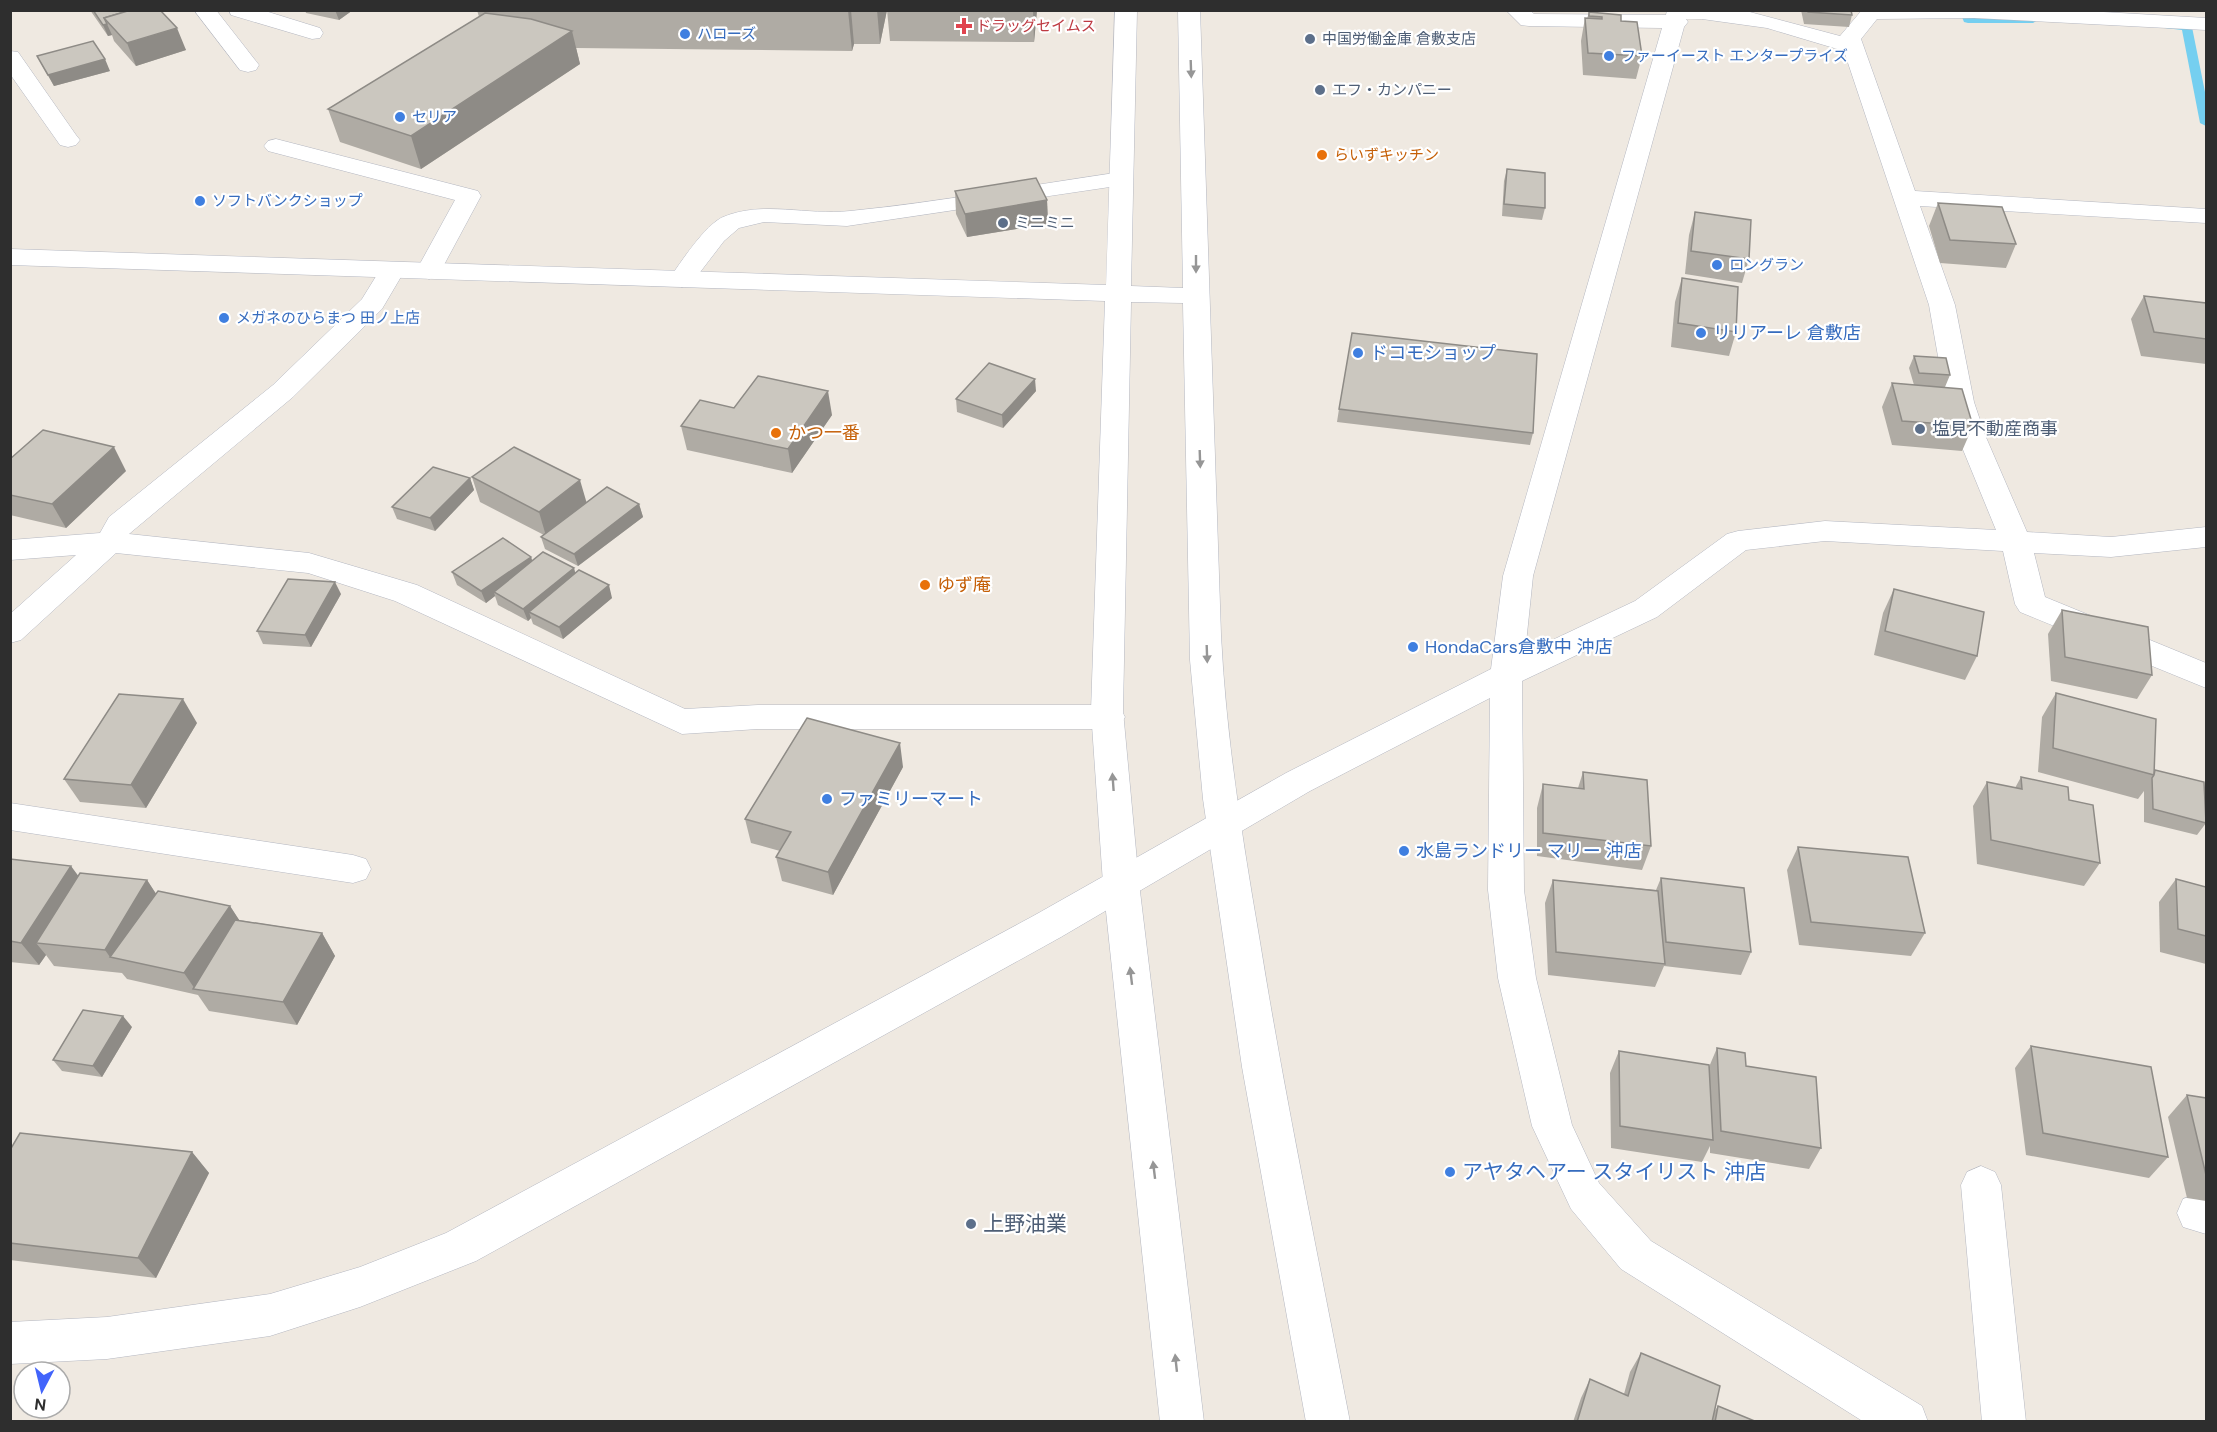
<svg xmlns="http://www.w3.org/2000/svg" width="2217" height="1432" viewBox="0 0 2217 1432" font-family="'DM Sans','Noto Sans JP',sans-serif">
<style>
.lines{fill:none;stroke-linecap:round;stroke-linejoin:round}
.stream{fill:#75cff0;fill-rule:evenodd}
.minor-casing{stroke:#b4b7c1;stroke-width:1}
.tertiary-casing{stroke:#b4b7c1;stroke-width:1}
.minor{fill:#fff;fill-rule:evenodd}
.tertiary{fill:#fff;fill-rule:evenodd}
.wall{fill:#afaba4}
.shaded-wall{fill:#8e8b86}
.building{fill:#cbc7bf;stroke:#8e8b86;stroke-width:1.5}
.oneway{fill:#969696}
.health-dot{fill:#e0444e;stroke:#fff;stroke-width:2}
.shop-dot{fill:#3f7fe0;stroke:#fff;stroke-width:2}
.service-dot{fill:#5c6f8a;stroke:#fff;stroke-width:2}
.food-dot{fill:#e8710a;stroke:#fff;stroke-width:2}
.labels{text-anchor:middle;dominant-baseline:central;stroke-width:4.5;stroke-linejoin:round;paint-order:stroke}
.far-health-label{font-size:15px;fill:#be3a42;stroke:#fff;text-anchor:start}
.far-shop-label{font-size:15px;fill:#366cbe;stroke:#fff;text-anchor:start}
.far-service-label{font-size:15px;fill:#4e5e75;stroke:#fff;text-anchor:start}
.far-food-label{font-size:15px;fill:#c56008;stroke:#fff;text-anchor:start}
.shop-label{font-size:18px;fill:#366cbe;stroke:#fff;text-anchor:start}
.service-label{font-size:18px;fill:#4e5e75;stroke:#fff;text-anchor:start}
.food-label{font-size:18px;fill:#c56008;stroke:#fff;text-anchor:start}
.near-shop-label{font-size:21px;fill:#366cbe;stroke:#fff;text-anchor:start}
.near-service-label{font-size:21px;fill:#4e5e75;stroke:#fff;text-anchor:start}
</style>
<rect width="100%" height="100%" fill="#efe9e1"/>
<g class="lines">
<g class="stream">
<polygon points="1967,14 1972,17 2033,17 2038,20 2033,23 1968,23 1964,22 1962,17"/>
<polygon points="2169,23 2187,24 2192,27 2206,97 2206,126 2200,123 2182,30 2165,28 2164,26"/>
</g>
<defs>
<g id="minor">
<polygon points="194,10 216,10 259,65 256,70 248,72 240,70"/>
<polygon points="229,10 262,10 320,28 323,33 320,38 312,39 231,15"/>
<path d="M1506,10H1530L1534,14L1666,15L1667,10L1746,11L1840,36L1862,10H2069L2206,18V30L1974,18L1877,19L1861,39L1915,191L2206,209V223L1920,206L1955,305L1974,402L1985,435L2027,532L2111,537L2206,527V547L2111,557L2034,553L2045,597L2206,663V688L2020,612L2015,604L2003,551L1825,541L1746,550L1657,617L1522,681L1524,890L1536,978L1572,1125L1599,1183L1651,1241L1922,1406L1928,1422H1864L1621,1269L1571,1209L1532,1126L1498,978L1488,890L1490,698L1310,791L1061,937L476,1261L360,1307L270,1336L107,1359L10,1364V1322L107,1317L270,1294L360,1267L446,1233L1035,915L1286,773L1491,669L1503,576L1662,28L1529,26L1521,25ZM1702,19L1767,28L1844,51L1929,305L1946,402L1957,435L1996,530L1825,521L1738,531L1727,534L1635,601L1525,653L1533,576L1684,27L1688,22L1686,19Z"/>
<polygon points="10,51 18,52 76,135 80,140 76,145 68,147 60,145 10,74"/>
<polygon points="276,139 478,191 481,196 438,276 429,279 420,276 416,271 455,200 268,151 264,146 268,141"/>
<path d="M1121,172L1130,174L1133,179L1130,184L847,226L764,222L739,228L724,241L691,284L682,287L673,284L669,279C681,262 705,225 723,217C764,200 807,216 850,211C940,202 1031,185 1121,172Z"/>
<polygon points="392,262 401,265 405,270 382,309 293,397 129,534 309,553 417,585 685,709 758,705 1108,705 1120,708 1125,717 1120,726 1108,729 758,729 682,734 395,601 308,573 116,553 21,640 10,643 10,614 76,555 10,560 10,540 100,533 109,517 273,385 362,299 383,265"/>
<polygon points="10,803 353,855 366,859 371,869 366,879 353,883 10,830"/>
<polygon points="1981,1166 1995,1172 2001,1185 2026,1422 1982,1422 1961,1185 1967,1172"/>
<polygon points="2198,1194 2206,1196 2206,1234 2183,1227 2177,1213 2183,1199"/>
</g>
<path id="tertiary" d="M1115,10H1137L1131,286L1183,288L1178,10H1200L1221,635C1226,736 1242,837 1259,936C1285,1099 1319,1260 1350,1422H1306L1242,1067L1203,799L1190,660L1183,303L1131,302L1123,711L1139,883L1204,1422H1160L1103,883L1091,711L1105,301L10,265V249L1106,285Z"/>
</defs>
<use href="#minor" class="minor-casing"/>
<use href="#tertiary" class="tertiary-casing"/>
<use href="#minor" class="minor"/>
<use href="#tertiary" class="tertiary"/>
</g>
<g class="wall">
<polygon points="90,10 160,10 186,50 136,66 114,41 112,35 108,36"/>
<polygon points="305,10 353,10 339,20 306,13"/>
<polygon points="477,10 887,10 880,44 854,44 852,51 576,48 580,64 421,169 340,142 328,109 479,17"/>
<polygon points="887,10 1037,10 1034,42 890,41"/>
<polygon points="1801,10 1851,10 1852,15 1849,27 1804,24"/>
<polygon points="1589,12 1621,21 1642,56 1636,79 1583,75 1581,41 1585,18 1587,19"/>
<polygon points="37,56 110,71 54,86 43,67"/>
<polygon points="1507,169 1545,208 1542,220 1502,216 1504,181"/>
<polygon points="955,191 1047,200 1048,224 967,237 956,214"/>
<polygon points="1938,203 2016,244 2006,268 1940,263 1929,226"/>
<polygon points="1695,212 1749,259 1742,283 1685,274 1689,235"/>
<polygon points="1682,278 1736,332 1729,356 1671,347 1675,302"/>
<polygon points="2144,296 2206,303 2206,364 2141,356 2131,319"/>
<polygon points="1914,356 1950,375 1945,387 1973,426 1962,451 1892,445 1882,407 1892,383 1914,385 1909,368"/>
<polygon points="1036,391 1003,428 957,412 956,399"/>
<polygon points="734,408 832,415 792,473 687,450 681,426"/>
<polygon points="1339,409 1533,433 1530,445 1337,422"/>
<polygon points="126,471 66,528 10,515 10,495"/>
<polygon points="472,477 587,503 639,504 643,517 578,566 545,549 541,537 544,535 480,502"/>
<polygon points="470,478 474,490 435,531 397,519 392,507"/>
<polygon points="531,557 532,561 574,568 575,574 612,598 563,639 533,624 531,618 528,621 498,605 495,596 486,603 457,585 452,572"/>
<polygon points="1894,589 1977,656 1965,680 1874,655 1883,613"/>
<polygon points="341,594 311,647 263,644 257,631"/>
<polygon points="2062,610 2152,675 2137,699 2051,681 2048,634"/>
<polygon points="2056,693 2155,770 2206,823 2197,835 2144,822 2144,791 2138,799 2038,772 2042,717"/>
<polygon points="197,723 146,808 80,802 64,779"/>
<polygon points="903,767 833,895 782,881 776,857 780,851 751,843 745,819"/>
<polygon points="1583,772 1651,846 1642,870 1537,856 1537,808 1543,784 1578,788"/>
<polygon points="2206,776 2206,832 2205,778"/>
<polygon points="2021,777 2100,863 2084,886 1977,864 1973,806 1987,782 2015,788"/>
<polygon points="1798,847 1925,933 1911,956 1799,945 1787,870"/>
<polygon points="10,859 78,876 147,880 156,894 230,906 239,920 322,933 335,956 297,1025 209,1011 198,995 127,979 122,973 54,966 46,955 39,965 10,962"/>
<polygon points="1661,878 1751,952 1741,975 1664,966 1655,987 1548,975 1545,903 1553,880 1656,890"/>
<polygon points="2176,879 2206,887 2206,964 2160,952 2159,902"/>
<polygon points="132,1027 102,1077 62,1071 53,1060"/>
<polygon points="2031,1046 2168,1157 2149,1178 2026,1155 2015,1068"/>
<polygon points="1717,1048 1746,1066 1821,1148 1809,1169 1710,1153 1710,1146 1702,1162 1611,1148 1610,1073 1619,1051 1709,1067"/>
<polygon points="2187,1095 2206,1098 2206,1201 2187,1198 2168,1117"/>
<polygon points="10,1150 192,1152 209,1173 156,1278 10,1260"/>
<polygon points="1641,1353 1714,1412 1718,1406 1757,1422 1573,1422 1581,1398 1590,1379 1624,1394 1630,1372"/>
</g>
<g class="shaded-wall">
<polygon points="335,10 353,10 339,20"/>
<polygon points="848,10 851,10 854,44 852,51"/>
<polygon points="877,10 887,10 880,44"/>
<polygon points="1033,10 1037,10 1034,42"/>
<polygon points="107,24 112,35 108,36 103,25"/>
<polygon points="177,28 186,50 136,66 127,43"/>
<polygon points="572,31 580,64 421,169 411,136"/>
<polygon points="105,59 110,71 54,86 48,75"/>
<polygon points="1047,200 1048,224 967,237 965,214"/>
<polygon points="1035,379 1036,391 1003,428 1002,415"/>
<polygon points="828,391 832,415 792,473 788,449"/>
<polygon points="114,447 126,471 66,528 52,504"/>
<polygon points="470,478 474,490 435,531 430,518"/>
<polygon points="580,480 587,504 546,536 539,512"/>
<polygon points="639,504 643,517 578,566 574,554"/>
<polygon points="531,557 535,569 494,592 495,596 486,603 481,591"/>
<polygon points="574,568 577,580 529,612 531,618 528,621 523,609"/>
<polygon points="335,582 341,594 311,647 305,635"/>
<polygon points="609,585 612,598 563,639 559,627"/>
<polygon points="183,699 197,723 146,808 131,785"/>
<polygon points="900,743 903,767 833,895 828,872"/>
<polygon points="71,866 88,889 36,943 46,955 39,965 21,943"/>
<polygon points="147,880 162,903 110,957 105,950"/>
<polygon points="230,906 245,929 195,989 184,973"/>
<polygon points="322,933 335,956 297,1025 283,1002"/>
<polygon points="123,1016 132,1027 102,1077 93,1066"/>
<polygon points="192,1152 209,1173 156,1278 138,1258"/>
</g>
<g class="building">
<polygon points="93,10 131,10 104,18 107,24 103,25"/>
<polygon points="131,10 160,10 177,28 127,43 104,18"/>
<polygon points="1807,10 1851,10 1852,15 1808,12"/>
<polygon points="1589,12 1621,15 1621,21 1637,22 1642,56 1588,53 1585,18 1602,19 1602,17 1589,16"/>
<polygon points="485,13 531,19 572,31 411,136 328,109"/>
<polygon points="93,41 105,59 48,75 37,56"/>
<polygon points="1507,169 1545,173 1545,208 1504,204"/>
<polygon points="1036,178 1047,200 965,214 955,191"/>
<polygon points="1938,203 2002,207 2016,244 1950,240"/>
<polygon points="1695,212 1751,220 1749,259 1691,251"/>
<polygon points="1682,278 1738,287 1736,332 1678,323"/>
<polygon points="2144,296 2206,303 2206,339 2154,332"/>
<polygon points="1352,333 1537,354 1533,433 1339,409"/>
<polygon points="1914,356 1946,358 1950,375 1919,373"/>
<polygon points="989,363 1035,379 1002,415 956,399"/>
<polygon points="758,376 828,391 788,449 681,426 700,400 734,408"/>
<polygon points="1892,383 1962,389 1973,426 1902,421"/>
<polygon points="43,430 114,447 52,504 10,495 10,459"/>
<polygon points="514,447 580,480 539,512 472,477"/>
<polygon points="433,467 470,478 430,518 392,507"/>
<polygon points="607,487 639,504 574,554 541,537"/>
<polygon points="503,538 531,557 481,591 452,572"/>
<polygon points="543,552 574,568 523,609 494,592"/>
<polygon points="579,570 609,585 559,627 529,612"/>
<polygon points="288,579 335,582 305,635 257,631"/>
<polygon points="1894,589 1984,612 1977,656 1885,631"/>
<polygon points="2062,610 2148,627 2152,675 2065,657"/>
<polygon points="2056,693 2156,719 2154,775 2053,748"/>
<polygon points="119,694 183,699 131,785 64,779"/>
<polygon points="807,718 900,743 828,872 776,857 791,832 745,819"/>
<polygon points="2155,770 2204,782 2206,823 2153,809 2152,778 2154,775"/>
<polygon points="1583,772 1647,780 1651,846 1543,833 1543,784 1584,789"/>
<polygon points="2021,777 2068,787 2069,800 2093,805 2100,863 1991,840 1987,782 2022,789"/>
<polygon points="1798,847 1908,857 1925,933 1811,922"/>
<polygon points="10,859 71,866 21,943 10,941"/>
<polygon points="80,873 147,880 105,950 36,943"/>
<polygon points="1661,878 1744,888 1751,952 1666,942"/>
<polygon points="2176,879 2206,887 2206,936 2178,929"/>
<polygon points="1553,880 1658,891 1665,964 1556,952"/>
<polygon points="158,891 230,906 184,973 110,957"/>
<polygon points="235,920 322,933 283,1002 193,989"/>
<polygon points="83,1010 123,1016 93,1066 53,1060"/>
<polygon points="2031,1046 2151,1067 2168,1157 2043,1133"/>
<polygon points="1717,1048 1745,1053 1746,1066 1816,1077 1821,1148 1721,1131"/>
<polygon points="1619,1051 1709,1065 1713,1140 1620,1126"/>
<polygon points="2187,1095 2206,1098 2206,1175"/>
<polygon points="20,1133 192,1152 138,1258 10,1243 10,1150"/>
<polygon points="1641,1353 1720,1386 1712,1422 1577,1422 1590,1379 1628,1396"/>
<polygon points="1718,1406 1757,1422 1715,1422"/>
</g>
<defs><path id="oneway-solid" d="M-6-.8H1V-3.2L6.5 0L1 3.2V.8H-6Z" transform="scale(1.5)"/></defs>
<g class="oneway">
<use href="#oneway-solid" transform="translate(1191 69) rotate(88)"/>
<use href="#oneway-solid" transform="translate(1196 264) rotate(90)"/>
<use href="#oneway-solid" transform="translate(1200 459) rotate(88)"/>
<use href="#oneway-solid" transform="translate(1207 654) rotate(88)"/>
<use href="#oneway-solid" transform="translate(1113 782) rotate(-94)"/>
<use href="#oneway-solid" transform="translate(1131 976) rotate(-97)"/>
<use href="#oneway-solid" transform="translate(1154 1170) rotate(-97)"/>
<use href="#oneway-solid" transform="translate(1176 1363) rotate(-96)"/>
</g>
<path class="health-dot" d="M961 17h6v6h6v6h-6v6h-6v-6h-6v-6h6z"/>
<g class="shop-dot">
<circle cx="685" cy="34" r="6"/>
<circle cx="1609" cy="56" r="6"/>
<circle cx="400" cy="117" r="6"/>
<circle cx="200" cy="201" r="6"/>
<circle cx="1717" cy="265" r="6"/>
<circle cx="224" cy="318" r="6"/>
<circle cx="1701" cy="333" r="6"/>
<circle cx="1358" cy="353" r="6"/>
<circle cx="1413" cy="647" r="6"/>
<circle cx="827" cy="799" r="6"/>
<circle cx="1404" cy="851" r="6"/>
<circle cx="1450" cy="1172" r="6"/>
</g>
<g class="service-dot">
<circle cx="1310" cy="39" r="6"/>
<circle cx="1320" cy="90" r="6"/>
<circle cx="1003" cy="223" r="6"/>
<circle cx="1920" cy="429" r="6"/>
<circle cx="971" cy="1224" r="6"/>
</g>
<g class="food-dot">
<circle cx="1322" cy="155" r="6"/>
<circle cx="776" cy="433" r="6"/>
<circle cx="925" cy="585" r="6"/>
</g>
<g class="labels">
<g class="far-health-label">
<text x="976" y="26">ドラッグセイムス</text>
</g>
<g class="far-shop-label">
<text x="697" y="34">ハローズ</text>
<text x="1621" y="56">ファーイースト エンタープライズ</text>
<text x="412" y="117">セリア</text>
<text x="212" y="201">ソフトバンクショップ</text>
<text x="1729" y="265">ロングラン</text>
<text x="236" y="318">メガネのひらまつ 田ノ上店</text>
</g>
<g class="far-service-label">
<text x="1322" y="39">中国労働金庫 倉敷支店</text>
<text x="1332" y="90">エフ・カンパニー</text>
<text x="1015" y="223">ミニミニ</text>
</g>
<g class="far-food-label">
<text x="1334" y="155">らいずキッチン</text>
</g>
<g class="shop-label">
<text x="1713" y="333">リリアーレ 倉敷店</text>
<text x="1370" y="353">ドコモショップ</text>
<text x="1425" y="647">HondaCars倉敷中 沖店</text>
<text x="839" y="799">ファミリーマート</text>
<text x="1416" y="851">水島ランドリー マリー 沖店</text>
</g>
<g class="service-label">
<text x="1932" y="429">塩見不動産商事</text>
</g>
<g class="food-label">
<text x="788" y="433">かつ一番</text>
<text x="937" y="585">ゆず庵</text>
</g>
<g class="near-shop-label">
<text x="1462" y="1172">アヤタヘアー スタイリスト 沖店</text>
</g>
<g class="near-service-label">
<text x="983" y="1224">上野油業</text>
</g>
</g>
<rect width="2217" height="1432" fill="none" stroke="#2e2e2e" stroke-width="24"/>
<g transform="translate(42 1390) rotate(187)"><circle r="28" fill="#ffffff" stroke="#ababab" stroke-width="1.5"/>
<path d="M0-4.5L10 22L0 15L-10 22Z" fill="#4264fb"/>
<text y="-9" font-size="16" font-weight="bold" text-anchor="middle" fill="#2e2e2e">N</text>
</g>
</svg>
